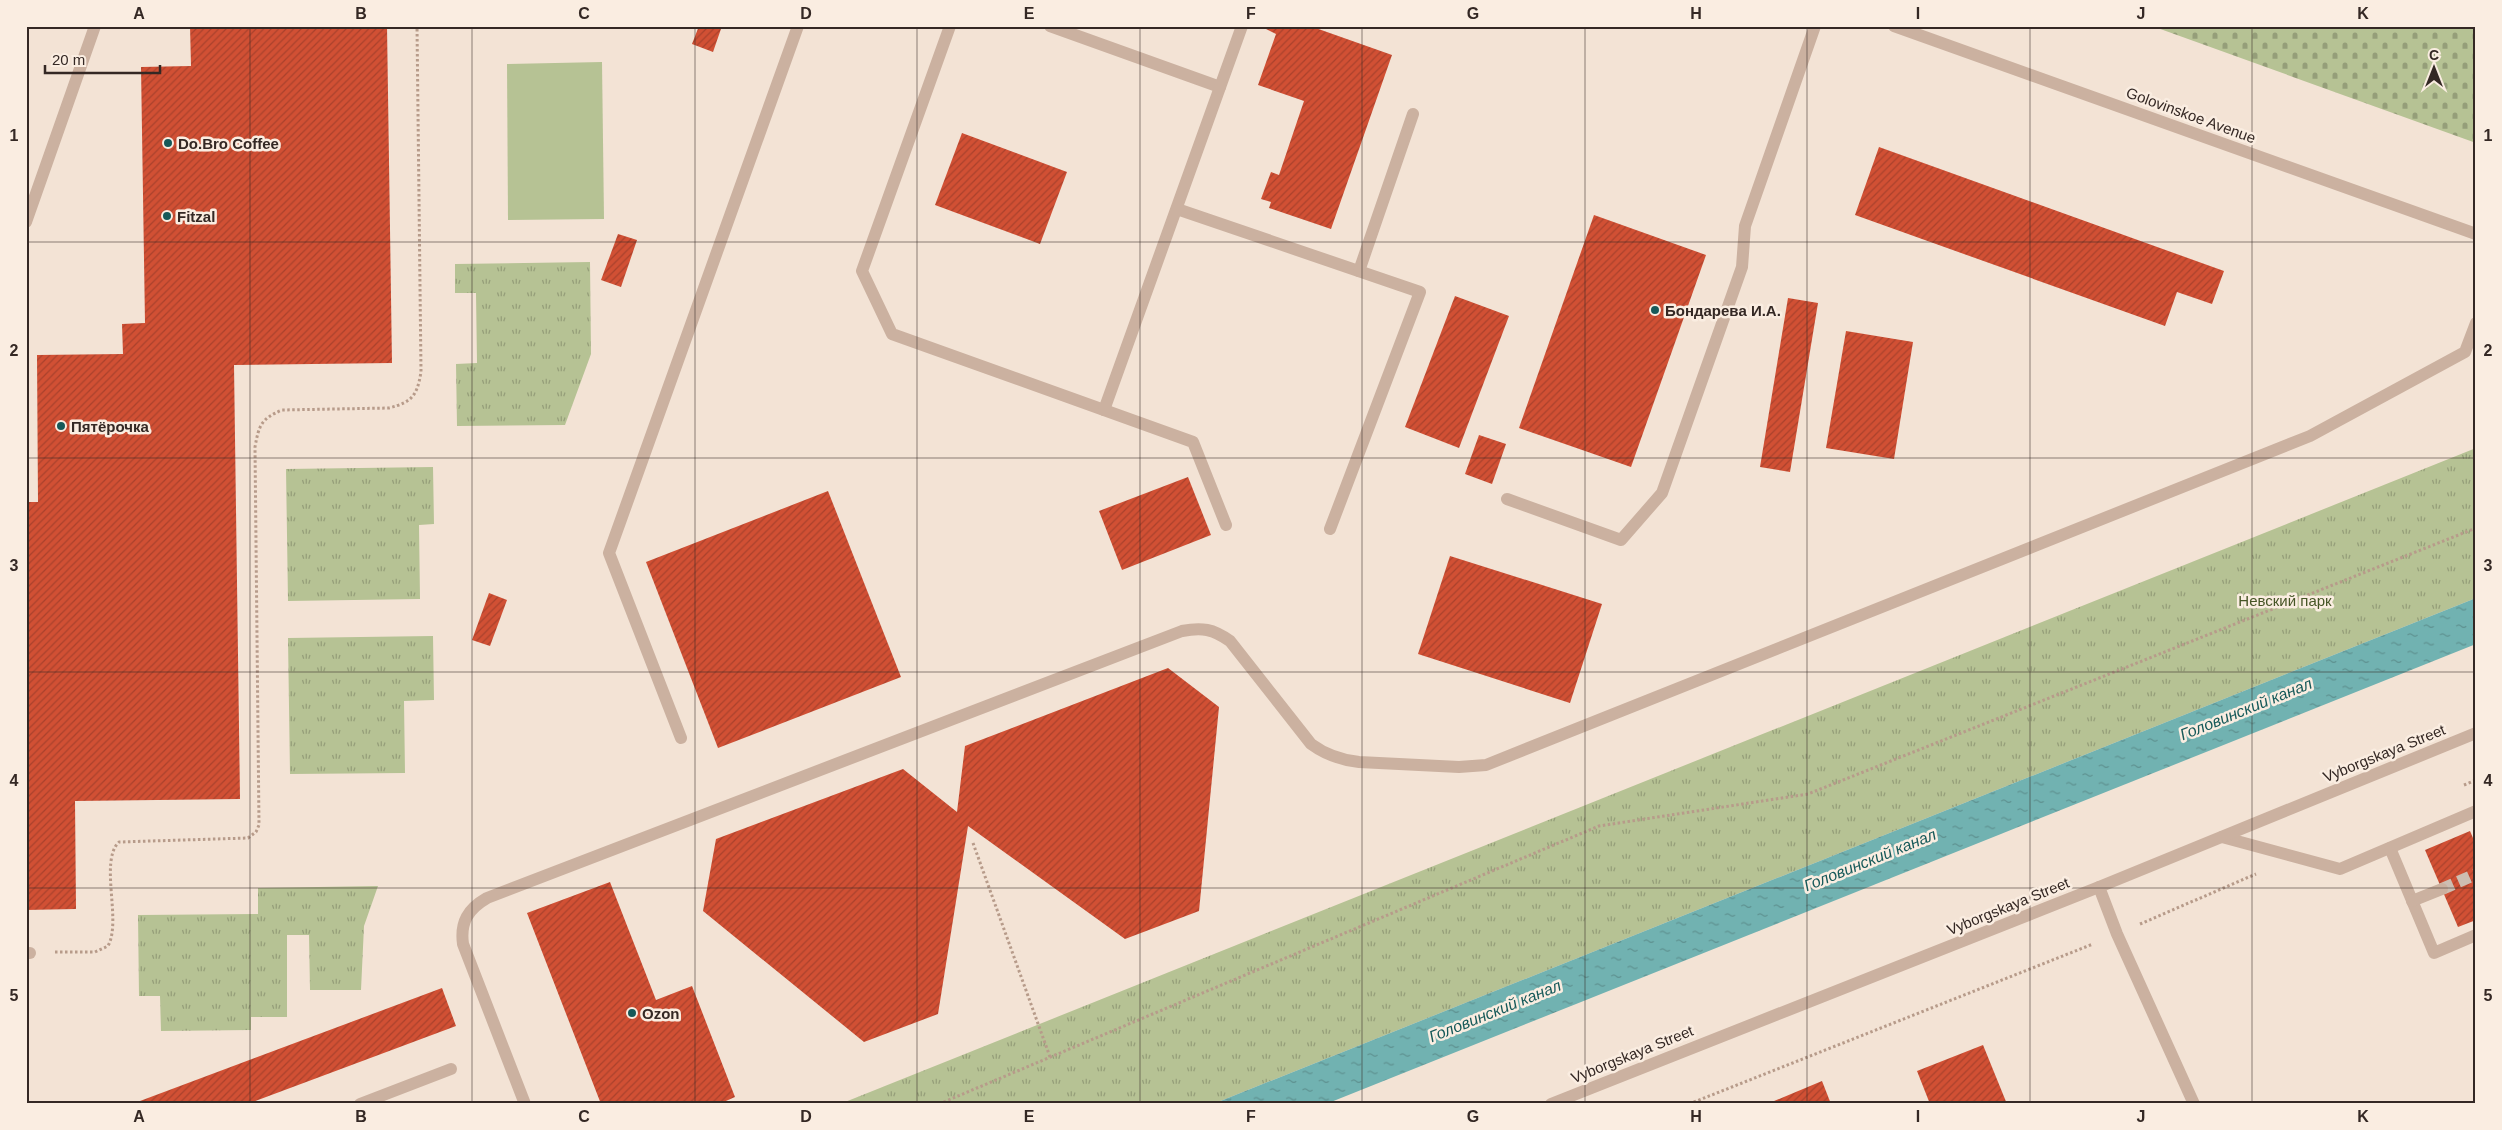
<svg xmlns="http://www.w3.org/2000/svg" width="2502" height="1130" viewBox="0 0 2502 1130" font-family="Helvetica,sans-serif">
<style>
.cemetery{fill:url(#cemetery-stones)}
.park{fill:url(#park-tufts)}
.pitch{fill:#b6c294}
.water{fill:url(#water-ripples)}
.building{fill:url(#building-hatch)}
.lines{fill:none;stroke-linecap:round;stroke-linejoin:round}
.minor-tunnel{stroke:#cdbeb2;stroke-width:12;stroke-dasharray:12 6;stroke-linecap:butt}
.path{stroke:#b79b8a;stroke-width:3;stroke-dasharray:2.5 2.5;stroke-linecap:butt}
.minor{stroke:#cbb1a0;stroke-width:12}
.grid{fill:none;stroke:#342824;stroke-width:1;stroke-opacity:0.55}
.poi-dot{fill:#165959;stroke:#faede1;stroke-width:2}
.labels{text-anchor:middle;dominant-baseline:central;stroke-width:5;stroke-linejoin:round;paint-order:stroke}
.street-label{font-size:15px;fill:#342824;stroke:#faede1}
.poi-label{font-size:15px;font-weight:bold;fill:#342824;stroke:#faede1;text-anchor:start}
.park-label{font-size:15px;fill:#465526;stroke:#faede1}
.water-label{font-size:16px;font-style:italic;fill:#165959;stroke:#faede1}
.neatline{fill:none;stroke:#342824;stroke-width:2}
.grid-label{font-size:16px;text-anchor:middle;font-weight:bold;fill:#342824}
</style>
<defs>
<pattern id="cemetery-stones" width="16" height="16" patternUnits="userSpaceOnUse" patternTransform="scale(1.25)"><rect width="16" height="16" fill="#b6c294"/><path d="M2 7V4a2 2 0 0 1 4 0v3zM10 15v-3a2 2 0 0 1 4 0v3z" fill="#959e79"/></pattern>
<pattern id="park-tufts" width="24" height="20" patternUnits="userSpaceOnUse" patternTransform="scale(1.25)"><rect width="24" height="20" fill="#b6c294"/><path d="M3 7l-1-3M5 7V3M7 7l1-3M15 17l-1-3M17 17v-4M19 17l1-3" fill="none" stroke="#959e79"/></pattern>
<pattern id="water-ripples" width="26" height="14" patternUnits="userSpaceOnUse" patternTransform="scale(1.25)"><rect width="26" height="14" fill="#71b2b1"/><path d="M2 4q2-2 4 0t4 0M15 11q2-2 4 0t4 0" fill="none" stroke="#5e9190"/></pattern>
<pattern id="building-hatch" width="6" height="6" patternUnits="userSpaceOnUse" patternTransform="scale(1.25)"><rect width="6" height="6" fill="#d15034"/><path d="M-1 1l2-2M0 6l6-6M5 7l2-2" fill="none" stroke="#aa422c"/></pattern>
</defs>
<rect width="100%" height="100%" fill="#f3e3d5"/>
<polygon class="cemetery" points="2152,26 2476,26 2476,143"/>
<g class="park">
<polygon points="590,262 591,354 565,425 457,426 456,364 477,363 476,293 455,293 455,264"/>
<polygon points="2476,448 2476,598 1213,1104 840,1104"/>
<polygon points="433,467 434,524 419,525 420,599 288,601 286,469"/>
<polygon points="433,636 434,700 404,701 405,773 290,774 288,638"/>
<polygon points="378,886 364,926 361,990 310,990 309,935 287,935 287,1017 251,1017 251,1030 161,1031 160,996 139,996 138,915 258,914 258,888"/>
</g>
<polygon class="pitch" points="602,62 604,219 508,220 507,64"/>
<polygon class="water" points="2476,598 2476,644 1326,1104 1213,1104"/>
<g class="building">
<polygon points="190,26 387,26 392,363 234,365 240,799 75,801 76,909 26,910 26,502 38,502 37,355 123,354 122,324 145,323 141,67 191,66"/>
<polygon points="699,26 722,26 713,52 692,44"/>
<polygon points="1260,26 1310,26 1392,55 1331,229 1269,208 1271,202 1261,199 1271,172 1279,175 1304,101 1258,85 1276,34"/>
<polygon points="962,133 1067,172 1040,244 935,205"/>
<polygon points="1879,147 2224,271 2212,304 2177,292 2165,326 1855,215"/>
<polygon points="1594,215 1706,255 1631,467 1519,428"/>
<polygon points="618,234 637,240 621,287 601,280"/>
<polygon points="1455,296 1509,316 1459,448 1405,427"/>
<polygon points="1788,298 1818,303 1790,472 1760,467"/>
<polygon points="1846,331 1913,342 1894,459 1826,448"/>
<polygon points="1479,435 1506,444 1492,484 1465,474"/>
<polygon points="1188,477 1211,535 1122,570 1099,511"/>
<polygon points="828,491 901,677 718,748 646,562"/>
<polygon points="1450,556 1602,604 1570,703 1418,654"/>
<polygon points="489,593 507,600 490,646 472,640"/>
<polygon points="1168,668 1219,707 1199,911 1125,939 968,826 938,1014 864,1042 703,911 716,839 903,769 957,812 965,746"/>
<polygon points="2470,831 2476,845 2476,920 2458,927 2425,850"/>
<polygon points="610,882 656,1000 692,986 735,1097 719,1104 601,1104 527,913"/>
<polygon points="442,988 456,1026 247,1104 132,1104"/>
<polygon points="1983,1045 2007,1104 1930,1104 1917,1071"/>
<polygon points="1822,1081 1831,1104 1767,1104"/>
</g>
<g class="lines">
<polyline class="minor-tunnel" points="2442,889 2476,874"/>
<g class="path">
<polyline points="2464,785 2476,780"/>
<polyline points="973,843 1050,1057"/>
<polyline points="2140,924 2256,874"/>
<path d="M55,952H95L108,946C122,921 99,861 119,842L248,838L256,832L259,825L255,447C259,425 261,419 282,410L389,408C412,402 417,396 421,372L417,26"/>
<polyline points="939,1104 1599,826 1808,794 2476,528"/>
<polyline points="1689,1104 2093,944"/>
</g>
<g class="minor">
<polyline points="950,26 862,271 892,334 1193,442 1226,525"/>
<polyline points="1050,26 1220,87"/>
<polyline points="1894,26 2476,234"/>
<polyline points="1177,209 1420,292 1330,529"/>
<polyline points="26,222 95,26"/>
<polyline points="1359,271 1413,114"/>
<polyline points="1104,410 1242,26"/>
<polyline points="1507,499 1621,540 1662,493 1742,267 1745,226 1815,26"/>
<polyline points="681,738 609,553 798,26"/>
<polyline points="2222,837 2340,869 2476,811"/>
<polyline points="2390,848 2434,953 2476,935"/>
<polyline points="2099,887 2117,934 2194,1104"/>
<polyline points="2412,901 2442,889"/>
<polyline points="26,953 30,953"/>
<polyline points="360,1104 451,1069"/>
<path d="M525,1104L463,944C460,922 468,909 487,898L1182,631C1202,627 1213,629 1230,641L1311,744C1326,755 1341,760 1359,762L1459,767L1486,765L2310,436L2465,352L2476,323"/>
<polyline points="1551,1104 2099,887 2476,733"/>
</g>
</g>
<path class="grid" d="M250,26V1104M472,26V1104M695,26V1104M917,26V1104M1140,26V1104M1362,26V1104M1585,26V1104M1807,26V1104M2030,26V1104M2252,26V1104M26,242H2476M26,458H2476M26,672H2476M26,888H2476"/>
<g class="poi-dot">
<circle cx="168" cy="143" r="5"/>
<circle cx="167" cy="216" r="5"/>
<circle cx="1655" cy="310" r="5"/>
<circle cx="61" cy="426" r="5"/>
<circle cx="632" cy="1013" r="5"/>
</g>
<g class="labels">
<g class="street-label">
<text transform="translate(2191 115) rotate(20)">Golovinskoe Avenue</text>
<text transform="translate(2384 753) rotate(-22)">Vyborgskaya Street</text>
<text transform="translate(2008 906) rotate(-22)">Vyborgskaya Street</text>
<text transform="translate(1632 1054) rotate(-22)">Vyborgskaya Street</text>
</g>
<g class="poi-label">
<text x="178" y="143">Do.Bro Coffee</text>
<text x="177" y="216">Fitzal</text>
<text x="1665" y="310">Бондарева И.А.</text>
<text x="71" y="426">Пятёрочка</text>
<text x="642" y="1013">Ozon</text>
</g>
<g class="park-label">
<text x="2285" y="600">Невский парк</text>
</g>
<g class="water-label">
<text transform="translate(2246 709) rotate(-22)">Головинский канал</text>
<text transform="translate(1870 860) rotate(-22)">Головинский канал</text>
<text transform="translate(1495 1011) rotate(-22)">Головинский канал</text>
</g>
</g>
<rect width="2502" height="1130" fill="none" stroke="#faede1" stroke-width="55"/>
<g transform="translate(2434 68)" stroke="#faede1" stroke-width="4" paint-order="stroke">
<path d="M0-4L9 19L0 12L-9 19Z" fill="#342824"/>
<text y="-8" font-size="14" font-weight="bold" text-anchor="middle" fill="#342824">С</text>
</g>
<path d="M45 65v8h115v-8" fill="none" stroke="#342824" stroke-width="2.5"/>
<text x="52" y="65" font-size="15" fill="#342824" stroke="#faede1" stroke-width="4" paint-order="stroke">20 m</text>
<rect x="28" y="28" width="2446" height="1074" class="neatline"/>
<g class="grid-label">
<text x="139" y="19">A</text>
<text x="361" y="19">B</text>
<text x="584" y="19">C</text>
<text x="806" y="19">D</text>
<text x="1029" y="19">E</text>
<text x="1251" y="19">F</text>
<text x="1473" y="19">G</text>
<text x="1696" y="19">H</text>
<text x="1918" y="19">I</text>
<text x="2141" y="19">J</text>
<text x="2363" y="19">K</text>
<text x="14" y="141">1</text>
<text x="2488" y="141">1</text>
<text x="14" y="356">2</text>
<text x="2488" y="356">2</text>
<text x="14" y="571">3</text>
<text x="2488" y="571">3</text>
<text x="14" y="786">4</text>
<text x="2488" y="786">4</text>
<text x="14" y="1001">5</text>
<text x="2488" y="1001">5</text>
<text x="139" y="1122">A</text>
<text x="361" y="1122">B</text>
<text x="584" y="1122">C</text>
<text x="806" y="1122">D</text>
<text x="1029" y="1122">E</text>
<text x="1251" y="1122">F</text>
<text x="1473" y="1122">G</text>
<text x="1696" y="1122">H</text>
<text x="1918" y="1122">I</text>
<text x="2141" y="1122">J</text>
<text x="2363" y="1122">K</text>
</g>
</svg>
